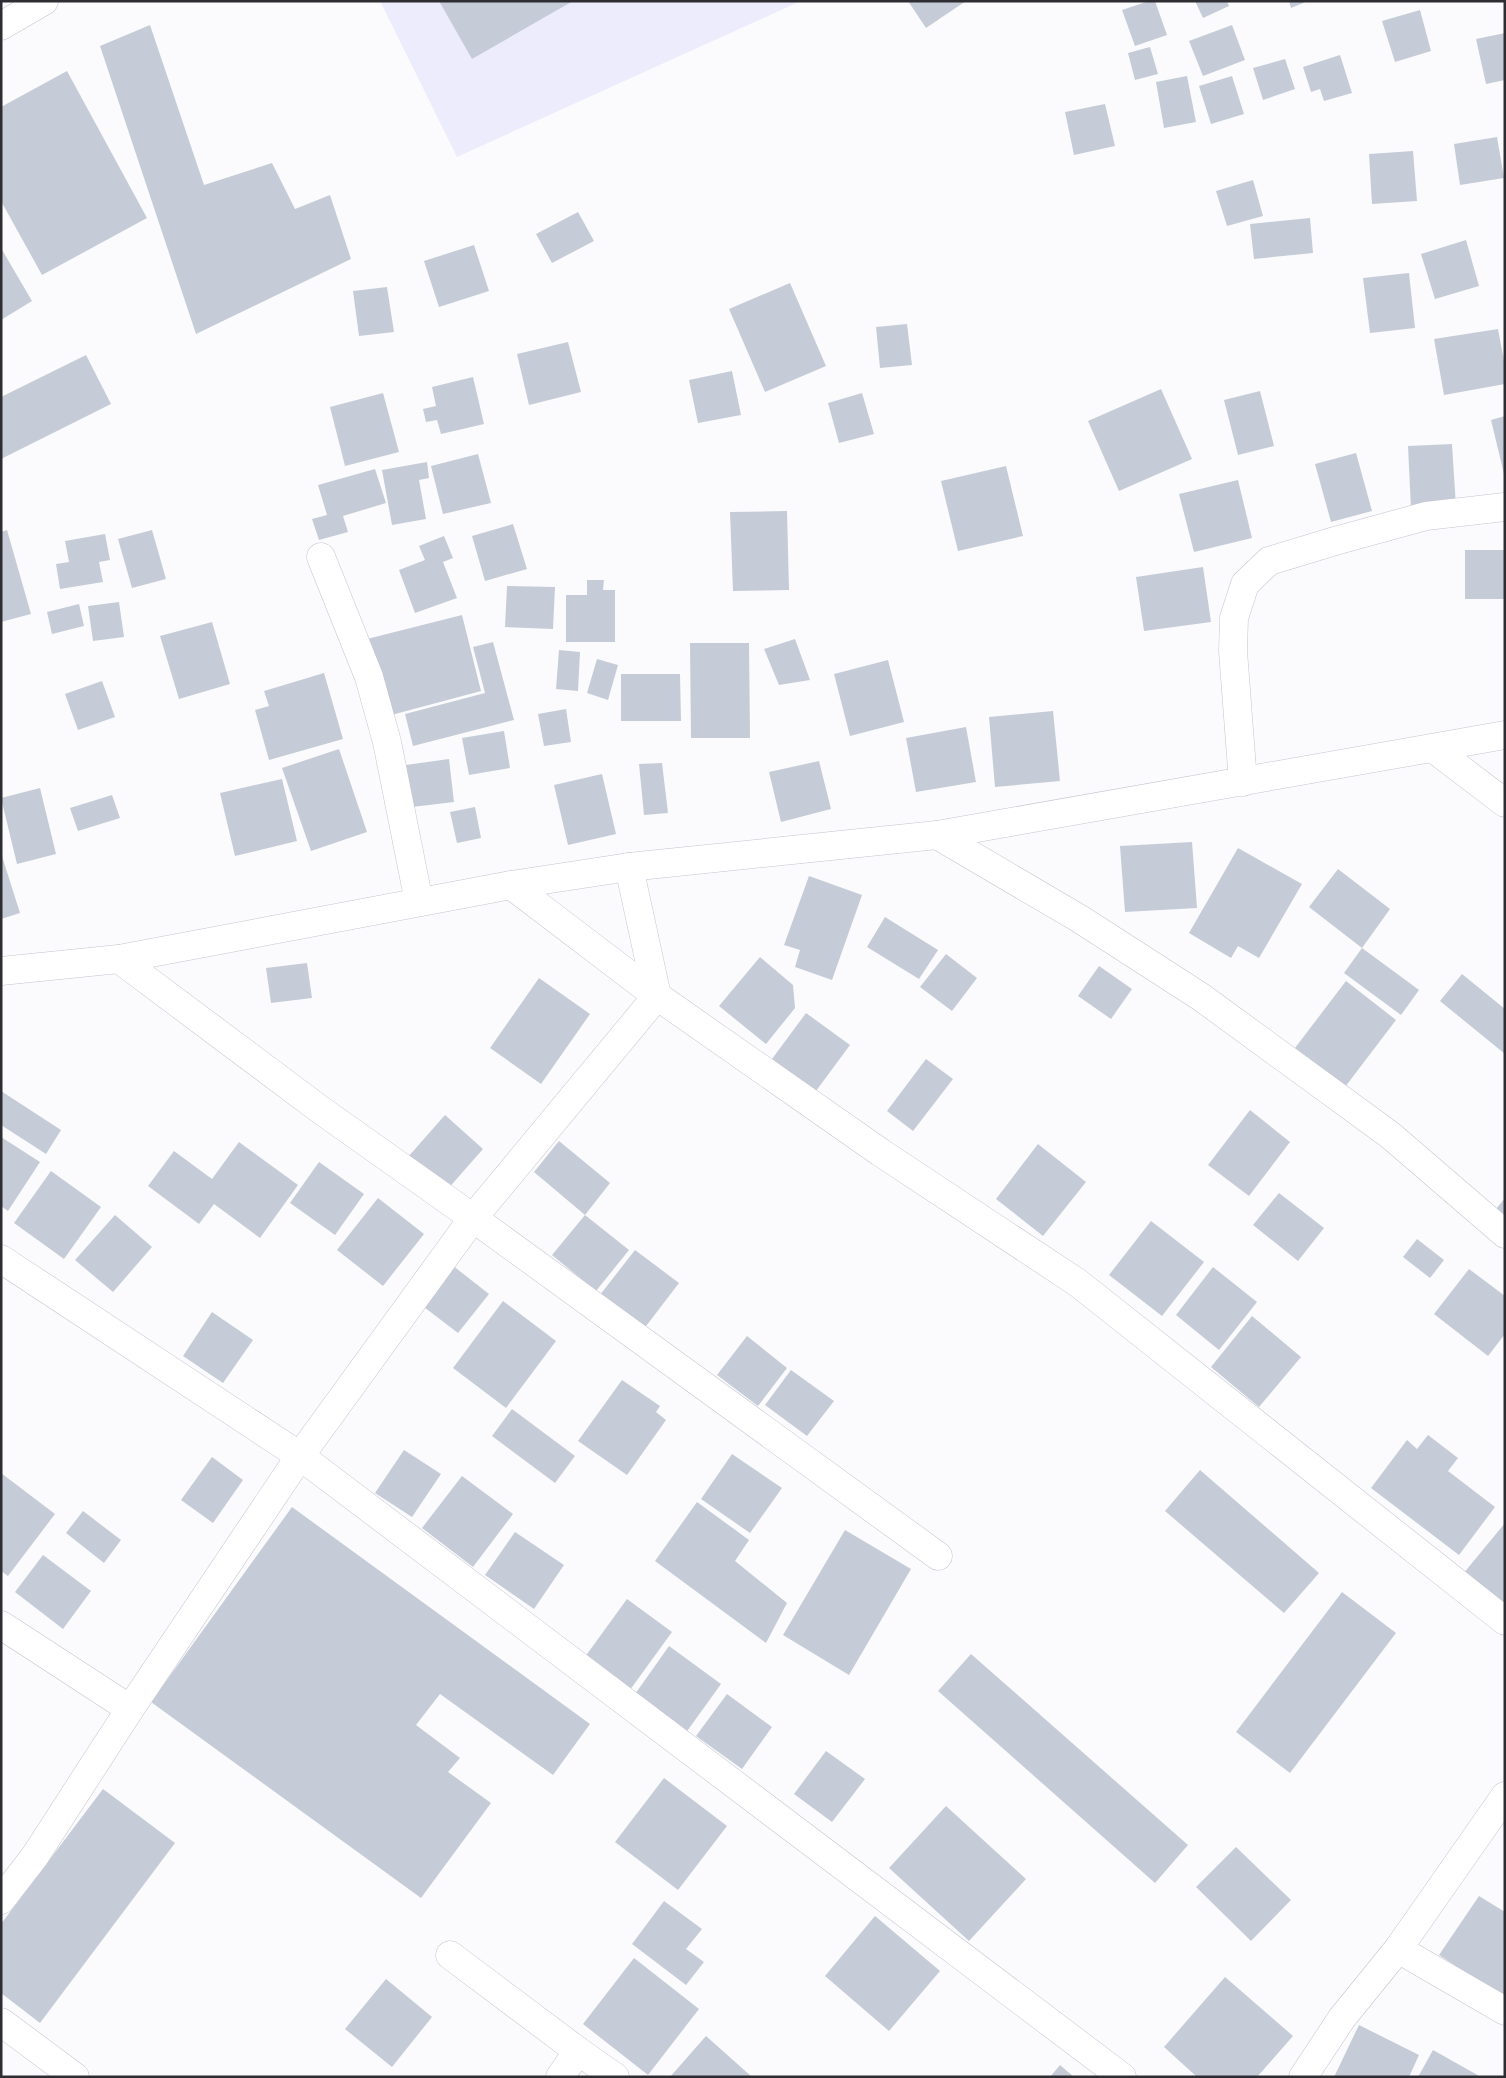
<svg xmlns="http://www.w3.org/2000/svg" width="1506" height="2078" viewBox="0 0 1506 2078" font-family="'Varela Round',sans-serif">
<style>
.built{fill:#edecfc}
.building{fill:#c5ccd7}
.lines{fill:none;stroke-linecap:round;stroke-linejoin:round}
.minor-casing{stroke:#c5c4d1;stroke-width:29}
.minor{stroke:#fff;stroke-width:28}
</style>
<rect width="100%" height="100%" fill="#fbfbfd"/>
<polygon class="built" points="380,1 801,1 457,157"/>
<g class="building">
<polygon points="439,1 573,1 472,59"/>
<polygon points="908,1 966,1 926,28"/>
<polygon points="1149,1 1155,1 1167,35 1135,46 1122,10"/>
<polygon points="1195,1 1227,1 1229,6 1203,18"/>
<polygon points="1289,1 1308,1 1291,8"/>
<polygon points="1420,10 1431,51 1395,62 1382,21"/>
<polygon points="150,25 204,185 272,163 295,209 330,195 351,259 196,334 100,46"/>
<polygon points="1232,25 1245,60 1203,76 1189,41"/>
<polygon points="1505,33 1505,80 1486,84 1476,39"/>
<polygon points="1150,47 1158,74 1135,80 1128,53"/>
<polygon points="1340,55 1352,93 1324,101 1320,89 1311,92 1303,67"/>
<polygon points="1285,59 1295,89 1263,100 1253,68"/>
<polygon points="67,71 147,218 42,275 1,201 1,107"/>
<polygon points="1187,76 1196,122 1164,128 1156,82"/>
<polygon points="1232,76 1244,114 1211,124 1199,86"/>
<polygon points="1105,104 1115,146 1074,155 1065,112"/>
<polygon points="1497,137 1504,178 1460,185 1454,144"/>
<polygon points="1413,151 1417,201 1372,204 1369,154"/>
<polygon points="1253,180 1263,216 1227,226 1216,191"/>
<polygon points="578,212 594,241 552,263 536,234"/>
<polygon points="1310,218 1313,253 1254,259 1250,224"/>
<polygon points="1466,240 1479,286 1435,299 1421,254"/>
<polygon points="474,245 489,291 439,307 424,261"/>
<polygon points="1,248 32,301 1,320"/>
<polygon points="1409,273 1415,328 1370,333 1363,278"/>
<polygon points="790,283 826,366 765,392 729,309"/>
<polygon points="387,287 394,332 359,336 353,291"/>
<polygon points="907,324 912,365 880,368 876,327"/>
<polygon points="1498,329 1505,366 1505,384 1444,395 1434,339"/>
<polygon points="568,342 581,392 529,405 517,354"/>
<polygon points="86,355 111,404 1,459 1,397"/>
<polygon points="732,371 741,415 698,423 689,380"/>
<polygon points="473,377 484,424 441,434 437,420 426,422 423,409 436,406 432,387"/>
<polygon points="1161,389 1192,459 1119,491 1088,421"/>
<polygon points="1260,391 1274,446 1238,455 1224,400"/>
<polygon points="383,393 399,452 345,466 330,407"/>
<polygon points="862,393 874,434 839,443 828,403"/>
<polygon points="1505,416 1505,474 1504,474 1491,420"/>
<polygon points="1452,444 1456,507 1411,509 1408,446"/>
<polygon points="1356,453 1372,511 1331,522 1315,464"/>
<polygon points="478,454 491,503 443,514 431,466"/>
<polygon points="427,462 429,478 419,480 426,519 392,525 382,470"/>
<polygon points="1006,466 1023,536 958,551 941,481"/>
<polygon points="375,469 386,503 343,516 348,532 319,540 312,519 327,515 318,485"/>
<polygon points="1238,480 1252,538 1194,552 1179,494"/>
<polygon points="787,511 789,590 733,591 730,512"/>
<polygon points="513,524 527,569 485,581 472,536"/>
<polygon points="7,530 31,614 1,622 1,532"/>
<polygon points="152,530 166,579 132,588 118,539"/>
<polygon points="105,534 110,560 99,562 103,582 60,589 56,564 69,562 65,541"/>
<polygon points="444,536 453,558 443,562 457,598 415,613 399,570 425,560 419,546"/>
<rect x="1465" y="550" width="40" height="49"/>
<polygon points="1203,567 1211,622 1144,631 1136,577"/>
<polygon points="587,580 604,580 603,590 615,590 615,642 566,642 566,595 587,595"/>
<polygon points="507,586 555,587 553,629 505,627"/>
<polygon points="119,602 124,637 93,641 88,606"/>
<polygon points="79,604 84,626 52,634 47,612"/>
<polygon points="462,615 481,691 384,717 363,640"/>
<polygon points="212,622 230,684 179,699 160,636"/>
<polygon points="795,639 810,680 779,685 764,649"/>
<polygon points="493,642 514,720 413,746 405,714 485,693 473,647"/>
<polygon points="690,643 749,643 750,738 691,738"/>
<polygon points="559,650 580,652 578,691 556,689"/>
<polygon points="597,659 618,665 608,700 587,693"/>
<polygon points="888,660 904,722 850,736 834,674"/>
<polygon points="324,673 343,739 269,760 255,710 269,706 264,691"/>
<polygon points="621,674 680,674 681,721 621,721"/>
<polygon points="102,681 115,717 78,730 65,694"/>
<polygon points="566,709 571,742 544,746 538,714"/>
<polygon points="1053,711 1060,781 995,787 989,717"/>
<polygon points="966,727 976,782 916,792 906,738"/>
<polygon points="504,731 510,768 469,775 462,738"/>
<polygon points="339,749 367,832 311,851 282,768"/>
<polygon points="449,759 454,802 412,807 406,765"/>
<polygon points="819,761 831,809 781,822 769,772"/>
<polygon points="662,763 668,813 644,815 639,764"/>
<polygon points="602,774 616,834 568,845 554,785"/>
<polygon points="282,779 297,841 235,856 220,793"/>
<polygon points="40,788 56,854 17,864 1,798"/>
<polygon points="112,795 120,818 78,831 70,808"/>
<polygon points="475,807 481,838 457,843 450,812"/>
<polygon points="1192,842 1197,908 1125,912 1120,846"/>
<polygon points="1238,848 1302,884 1259,958 1238,946 1231,958 1189,933"/>
<polygon points="1,853 20,913 1,919"/>
<polygon points="1338,869 1390,909 1362,948 1309,907"/>
<polygon points="809,876 862,895 832,980 795,967 800,950 784,945"/>
<polygon points="885,917 938,950 919,979 867,947"/>
<polygon points="1362,948 1419,990 1401,1015 1344,973"/>
<polygon points="946,954 977,978 952,1011 920,987"/>
<polygon points="760,957 793,985 795,1008 766,1044 719,1006"/>
<polygon points="307,963 312,998 271,1003 266,968"/>
<polygon points="1099,966 1132,989 1111,1019 1078,996"/>
<polygon points="1462,974 1505,1009 1505,1054 1440,1001"/>
<polygon points="539,978 590,1014 541,1084 490,1048"/>
<polygon points="1346,981 1396,1020 1345,1087 1295,1048"/>
<polygon points="806,1013 850,1045 816,1091 772,1059"/>
<polygon points="926,1059 953,1079 913,1131 887,1111"/>
<polygon points="1,1091 61,1130 46,1154 1,1125"/>
<polygon points="1250,1110 1290,1142 1249,1196 1208,1165"/>
<polygon points="445,1115 483,1149 446,1191 408,1157"/>
<polygon points="1,1137 40,1162 8,1211 1,1206"/>
<polygon points="559,1141 610,1183 585,1215 534,1172"/>
<polygon points="239,1142 298,1185 260,1238 214,1204 199,1224 148,1186 174,1151 212,1179"/>
<polygon points="1038,1144 1086,1182 1043,1236 996,1199"/>
<polygon points="319,1162 364,1194 335,1235 290,1203"/>
<polygon points="51,1171 101,1207 64,1259 14,1223"/>
<polygon points="1279,1193 1324,1228 1298,1261 1253,1225"/>
<polygon points="378,1198 424,1234 383,1286 337,1250"/>
<polygon points="1505,1198 1505,1216 1496,1209"/>
<polygon points="115,1215 152,1247 113,1292 75,1260"/>
<polygon points="585,1215 629,1250 596,1291 552,1255"/>
<polygon points="1151,1221 1204,1262 1162,1316 1109,1275"/>
<polygon points="1417,1239 1444,1260 1430,1278 1403,1257"/>
<polygon points="635,1250 679,1283 640,1334 596,1300"/>
<polygon points="452,1265 489,1294 458,1333 420,1304"/>
<polygon points="1213,1267 1257,1302 1219,1350 1176,1315"/>
<polygon points="1469,1269 1505,1296 1505,1334 1488,1356 1434,1314"/>
<polygon points="503,1301 556,1341 506,1408 453,1368"/>
<polygon points="212,1312 253,1340 223,1383 183,1356"/>
<polygon points="1252,1316 1301,1357 1259,1407 1211,1367"/>
<polygon points="747,1336 787,1368 758,1406 717,1375"/>
<polygon points="791,1370 834,1401 807,1436 765,1405"/>
<polygon points="622,1380 660,1406 656,1412 666,1420 627,1475 578,1441"/>
<polygon points="512,1409 575,1456 555,1483 492,1436"/>
<polygon points="1428,1435 1458,1458 1448,1471 1495,1507 1459,1555 1371,1488 1407,1440 1417,1449"/>
<polygon points="404,1450 441,1474 412,1517 375,1493"/>
<polygon points="732,1454 782,1488 750,1533 701,1499"/>
<polygon points="212,1457 243,1480 213,1523 181,1500"/>
<polygon points="1200,1470 1319,1573 1284,1613 1165,1511"/>
<polygon points="1,1473 55,1514 8,1576 1,1571"/>
<polygon points="462,1476 513,1514 473,1567 422,1528"/>
<polygon points="697,1502 749,1540 735,1561 787,1603 766,1643 655,1561"/>
<polygon points="292,1507 590,1724 553,1775 440,1694 416,1725 460,1758 448,1772 491,1803 421,1898 151,1702"/>
<polygon points="83,1511 121,1540 104,1563 66,1533"/>
<polygon points="1505,1523 1505,1608 1463,1574"/>
<polygon points="845,1530 911,1569 849,1675 783,1635"/>
<polygon points="515,1532 564,1565 534,1609 485,1575"/>
<polygon points="43,1555 91,1591 63,1629 15,1592"/>
<polygon points="1342,1592 1396,1633 1290,1773 1236,1732"/>
<polygon points="627,1599 672,1632 627,1694 582,1661"/>
<polygon points="669,1646 721,1684 685,1734 633,1697"/>
<polygon points="971,1654 1188,1845 1155,1883 938,1691"/>
<polygon points="727,1694 772,1727 742,1769 696,1736"/>
<polygon points="826,1751 865,1779 832,1822 794,1794"/>
<polygon points="664,1778 727,1826 678,1890 615,1842"/>
<polygon points="103,1789 175,1843 40,2023 1,1993 1,1924"/>
<polygon points="946,1806 1026,1879 969,1941 889,1868"/>
<polygon points="1236,1847 1291,1900 1251,1941 1196,1887"/>
<polygon points="1479,1896 1505,1912 1505,1992 1502,1996 1439,1955"/>
<polygon points="664,1901 702,1929 686,1949 704,1962 686,1985 632,1944"/>
<polygon points="875,1916 940,1971 889,2031 825,1976"/>
<polygon points="634,1958 699,2009 648,2075 583,2024"/>
<polygon points="1225,1977 1293,2036 1257,2077 1197,2077 1164,2047"/>
<polygon points="386,1979 432,2017 392,2067 345,2029"/>
<polygon points="1359,2025 1419,2055 1409,2077 1334,2077"/>
<polygon points="706,2036 752,2077 670,2077"/>
<polygon points="1433,2050 1481,2077 1418,2077"/>
<polygon points="1060,2065 1074,2077 1050,2077"/>
</g>
<g class="lines">
<defs>
<g id="minor">
<polyline points="1,26 44,1"/>
<polyline points="321,557 369,677 387,742 419,902"/>
<polyline points="1434,749 1505,803"/>
<polyline points="1243,782 1233,651 1234,618 1245,584 1269,561 1335,541 1426,516 1505,507"/>
<polyline points="937,835 1080,919 1201,997 1390,1135 1505,1234"/>
<polyline points="511,885 657,996 880,1152 1078,1283 1505,1621"/>
<polyline points="119,959 318,1108 473,1218 657,996 629,867"/>
<polyline points="1,971 119,959 511,885 629,867 937,835 1505,735"/>
<polyline points="1,1259 300,1456 473,1218 938,1556"/>
<polyline points="1,1625 130,1709"/>
<polyline points="1505,1796 1398,1949 1505,2011"/>
<polyline points="1,1900 35,1856 130,1709 300,1456 1122,2077"/>
<polyline points="450,1955 578,2051"/>
<polyline points="1,2022 75,2077"/>
<polyline points="560,2077 578,2051 615,2077"/>
<polyline points="1303,2077 1342,2018 1398,1949"/>
</g>
</defs>
<use href="#minor" class="minor-casing"/>
<use href="#minor" class="minor"/>
</g>
<rect width="1506" height="2078" fill="none" stroke="#2e2d32" stroke-width="5"/>
</svg>
